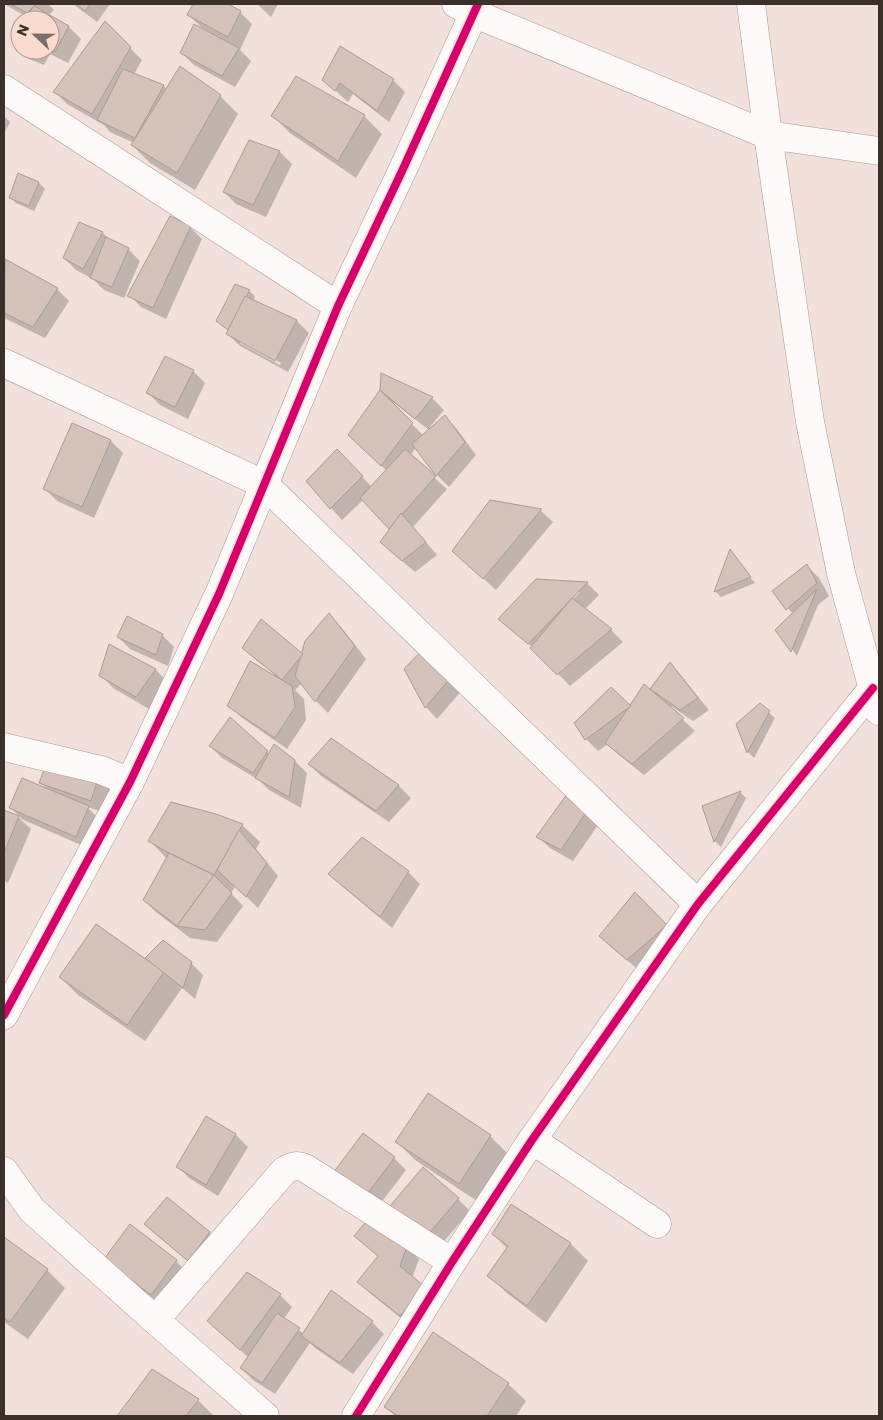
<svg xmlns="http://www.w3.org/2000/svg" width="883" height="1420" viewBox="0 0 883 1420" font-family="Poppins,sans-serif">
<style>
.shadow{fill:#0003;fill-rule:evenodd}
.building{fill:#d5c2bb;stroke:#a99c97}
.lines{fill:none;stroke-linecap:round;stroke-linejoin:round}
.street-casing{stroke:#a89a95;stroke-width:29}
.street{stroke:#fdfaf9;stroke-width:28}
.cycleway-casing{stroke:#fcdbcf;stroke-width:11}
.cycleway{stroke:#d6006c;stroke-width:8}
</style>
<rect width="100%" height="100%" fill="#f2e0da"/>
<g class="shadow">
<polygon points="4,4 48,4 54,10 48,16 69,27 81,39 68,63 50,54 44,65 29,59 21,50 50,50 50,20 25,20 27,17"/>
<polygon points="73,4 110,4 97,22"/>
<polygon points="194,4 226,4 240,12 252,24 240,50 251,61 235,87 194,65 182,53 203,29 189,15"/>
<polygon points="257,4 278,4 271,17"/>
<polygon points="105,23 142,60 134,74 164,86 167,90 181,68 220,96 238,114 195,190 150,163 132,145 134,143 110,132 104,125 67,104 55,92"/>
<polygon points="324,80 393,80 405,92 389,122 353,94 348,102"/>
<polygon points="272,115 364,116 382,134 356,178 290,133"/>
<polygon points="4,116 10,122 4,134"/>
<polygon points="249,142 280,152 292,164 266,217 236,204 224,192"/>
<polygon points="19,174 39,183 45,189 34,211 16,203 10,197"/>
<polygon points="80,224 103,233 110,240 128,249 140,261 124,298 104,290 93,279 76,270 64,258"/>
<polygon points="190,227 202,239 166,319 141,307 129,295"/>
<polygon points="5,261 57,289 69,301 45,338 4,318 4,264"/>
<path d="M249,291L255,296L253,301L297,321L309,333L288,372L240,346L228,334L229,331L217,321ZM240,340L281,363L280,365L240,343Z"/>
<polygon points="193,371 205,383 188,419 160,405 148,393"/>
<path d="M382,375L432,398L444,410L429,428L430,429L444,417L456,428L476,455L449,487L437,475L416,447L410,456L447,489L413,527L437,555L415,572L394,554L391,529L363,500L342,520L307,481L337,451L372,487L387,471L350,435L381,391ZM394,403L429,430L423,435L392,405Z"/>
<polygon points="73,424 111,441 123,453 94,518 57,501 45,489"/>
<polygon points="491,501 541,511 553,522 496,590 465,562"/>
<polygon points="730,552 755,583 721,597 716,592"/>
<polygon points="807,566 819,578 829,596 818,605 797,656 777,630 793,614 773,591"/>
<path d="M537,580L587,583L599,595L584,610L611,630L623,642L570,686L532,647L500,619ZM576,592H580L568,604L566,602Z"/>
<polygon points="329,615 341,627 366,659 328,713 316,701 302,683 295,690 304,699 306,720 287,749 241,717 229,705 274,674 256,660 244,648 303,655"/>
<polygon points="162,635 174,647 168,666 130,649 118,637"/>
<polygon points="429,645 464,688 437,719 426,707"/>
<polygon points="110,646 156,670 167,682 149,709 113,688 101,675"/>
<polygon points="670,664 681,676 709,710 693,721 671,706 670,708 695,731 644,775 619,755 608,744 598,751 586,739 575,723 630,707 650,691"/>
<polygon points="760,705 775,718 754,758 748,752 737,724"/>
<polygon points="231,719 269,754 294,760 307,773 301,808 269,790 259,780 222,758 210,746"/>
<polygon points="331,740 399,786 411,798 389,822 321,776 309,764"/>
<polygon points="40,782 113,783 103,812 87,807 100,820 88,848 19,818 31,829 8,883 4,881 4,811 22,819 10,807 48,790"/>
<polygon points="571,791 605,815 573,861 550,848 538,837"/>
<polygon points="740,792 746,798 721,847 715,841 704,807"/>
<polygon points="242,825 260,842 256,849 278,876 258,908 235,886 232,892 227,889 243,906 217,942 190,938 156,912 144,900 167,859 150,841"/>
<polygon points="408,872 420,884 392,928 342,886 330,874"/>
<polygon points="647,906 678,938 640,971 612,948 600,936"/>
<polygon points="163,942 191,963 203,975 195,999 182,988 145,1041 78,995 60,977 145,960"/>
<polygon points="428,1095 490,1136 508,1154 477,1201 415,1160 397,1142"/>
<polygon points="207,1118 236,1135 248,1147 218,1196 189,1178 177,1166"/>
<polygon points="394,1158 406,1170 377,1208 347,1185"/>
<polygon points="458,1199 470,1211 438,1248 404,1218"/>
<polygon points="146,1224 209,1233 221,1245 201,1272 158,1236"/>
<polygon points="493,1234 571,1244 588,1261 546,1323 507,1293 489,1276 508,1249"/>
<polygon points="356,1236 406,1247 419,1259 412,1278 412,1327 371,1294 359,1282 379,1257"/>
<polygon points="4,1239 47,1270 65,1288 28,1339 4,1322"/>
<polygon points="176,1261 188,1273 163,1306 118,1271"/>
<polygon points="248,1274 280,1295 292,1307 284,1319 304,1334 332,1291 372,1322 384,1334 353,1374 315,1348 310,1343 275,1394 253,1380 241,1368 248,1357 221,1333"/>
<polygon points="152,1370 198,1400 214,1416 119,1416"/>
<polygon points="508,1384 526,1401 516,1416 395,1416 386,1407"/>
</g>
<g class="building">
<polygon points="11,4 36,4 27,13"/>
<polygon points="76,4 90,4 85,11"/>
<polygon points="193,4 228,4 241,11 228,37 187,15"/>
<polygon points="34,6 69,26 55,52 50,49 50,20 24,20"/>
<polygon points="105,21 131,47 92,114 53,92"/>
<polygon points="194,24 239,48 222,76 180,53"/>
<polygon points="340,46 394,79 377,111 340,83 335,91 322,80"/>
<polygon points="180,66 221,95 177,173 131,145"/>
<polygon points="123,69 164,85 135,138 97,120"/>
<polygon points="296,76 365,115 338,161 271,116"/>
<polygon points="249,140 280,151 253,205 223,192"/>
<polygon points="18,173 39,182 29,206 9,198"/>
<polygon points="170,216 191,226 153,308 127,296"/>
<polygon points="79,222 103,232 83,269 63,258"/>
<polygon points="106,237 129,248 112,287 90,278"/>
<polygon points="5,259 58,288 33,327 4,313"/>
<polygon points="235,284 250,290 228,330 216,321"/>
<polygon points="245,296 297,320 275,361 226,334"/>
<polygon points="165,356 194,370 175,407 146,393"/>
<polygon points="381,373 433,397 415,419 380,390"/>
<polygon points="380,390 413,423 381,466 348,435"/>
<polygon points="445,415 465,442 436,476 412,444"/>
<polygon points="72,423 111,440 82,507 43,489"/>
<polygon points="337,449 363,476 330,509 306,481"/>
<polygon points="405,449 436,476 389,529 360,498"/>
<polygon points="490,500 542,509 483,579 452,551"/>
<polygon points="401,513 426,542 402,561 380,542"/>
<polygon points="730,549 751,577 714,592"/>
<polygon points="807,564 817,583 786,610 772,591"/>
<polygon points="536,579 588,582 528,644 498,619"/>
<polygon points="817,589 791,652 775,630"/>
<polygon points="572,598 612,629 557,675 530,648"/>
<polygon points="329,613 355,646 315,702 295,676 305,641"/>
<polygon points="127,616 163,634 156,655 117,637"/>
<polygon points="261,619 303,654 282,680 242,648"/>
<polygon points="429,643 453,675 425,708 404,669"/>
<polygon points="109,644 156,669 136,697 99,676"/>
<polygon points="250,661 292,686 295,707 275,738 227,706"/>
<polygon points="670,662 698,698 680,710 650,689"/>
<polygon points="644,684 684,718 632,764 605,743"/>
<polygon points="611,687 631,706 585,740 574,723"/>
<polygon points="760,703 770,711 747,753 736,724"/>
<polygon points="230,717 268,751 253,773 209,746"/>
<polygon points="331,738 399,785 376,811 308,764"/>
<polygon points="274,744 295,760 289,797 255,778"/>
<polygon points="49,757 101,770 91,801 39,783"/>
<polygon points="22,778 89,806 76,837 9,808"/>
<polygon points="570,790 593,802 561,850 536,837"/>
<polygon points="741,791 714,842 702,806"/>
<polygon points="171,802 216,814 243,824 214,875 169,853 148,841"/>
<polygon points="4,810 19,816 4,853"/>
<polygon points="239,830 267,863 246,897 217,870"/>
<polygon points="362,837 409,871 380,917 328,874"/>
<polygon points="169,853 214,875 177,926 143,900"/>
<polygon points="214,875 232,893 205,930 177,926"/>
<polygon points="635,892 667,925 627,960 599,936"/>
<polygon points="96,924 164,972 127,1025 59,977"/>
<polygon points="163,940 192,962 183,988 145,958"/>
<polygon points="428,1093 491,1135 459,1184 395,1142"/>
<polygon points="206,1116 236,1134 206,1185 176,1167"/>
<polygon points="363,1133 395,1157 365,1197 333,1173"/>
<polygon points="423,1167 459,1198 426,1237 390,1206"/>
<polygon points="167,1197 210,1232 188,1261 144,1224"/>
<polygon points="511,1204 571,1243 527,1306 487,1276 508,1246 492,1234"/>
<polygon points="370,1217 407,1246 400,1266 424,1286 400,1316 357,1282 378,1256 354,1236"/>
<polygon points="130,1224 177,1260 151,1295 104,1259"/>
<polygon points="4,1237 48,1269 10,1322 4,1318"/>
<polygon points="247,1272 281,1294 240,1350 207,1321"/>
<polygon points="331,1290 373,1321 340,1363 301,1336"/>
<polygon points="277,1313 300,1328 262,1383 240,1368"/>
<polygon points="433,1332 509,1383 487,1416 398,1416 384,1407"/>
<polygon points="152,1369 199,1399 186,1416 117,1416"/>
</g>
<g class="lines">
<defs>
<g id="street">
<polyline points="456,4 473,13 768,135 879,151"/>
<polyline points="751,4 768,135 810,422 841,573 879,711"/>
<polyline points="4,89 338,306"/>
<polyline points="4,363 265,485 698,904"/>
<polyline points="4,747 101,770 130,782"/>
<polyline points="4,1015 130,782 219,594 338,306 403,169 478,4"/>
<polyline points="532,1140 657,1224"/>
<polyline points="4,1171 32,1210 155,1320 265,1416"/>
<path d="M155,1320L284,1171C291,1166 297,1164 305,1168L452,1262"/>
<polyline points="356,1416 452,1262 532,1140 698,904 873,688"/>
</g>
</defs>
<use href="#street" class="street-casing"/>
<use href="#street" class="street"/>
<defs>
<g id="cycleway">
<polyline points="4,1015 130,782 219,594 338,306 403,169 478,4"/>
<polyline points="356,1416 452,1262 532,1140 698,904 873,688"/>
</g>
</defs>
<use href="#cycleway" class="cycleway-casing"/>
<use href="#cycleway" class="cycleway"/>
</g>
<rect width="883" height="1420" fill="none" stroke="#3c302b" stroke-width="10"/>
<g transform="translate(35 35) rotate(292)"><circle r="24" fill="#fcdbcf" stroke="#af978d"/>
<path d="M0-4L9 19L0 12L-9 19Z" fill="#7c6e68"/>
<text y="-8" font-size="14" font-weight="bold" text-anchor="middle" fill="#3c302b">N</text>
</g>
</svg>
